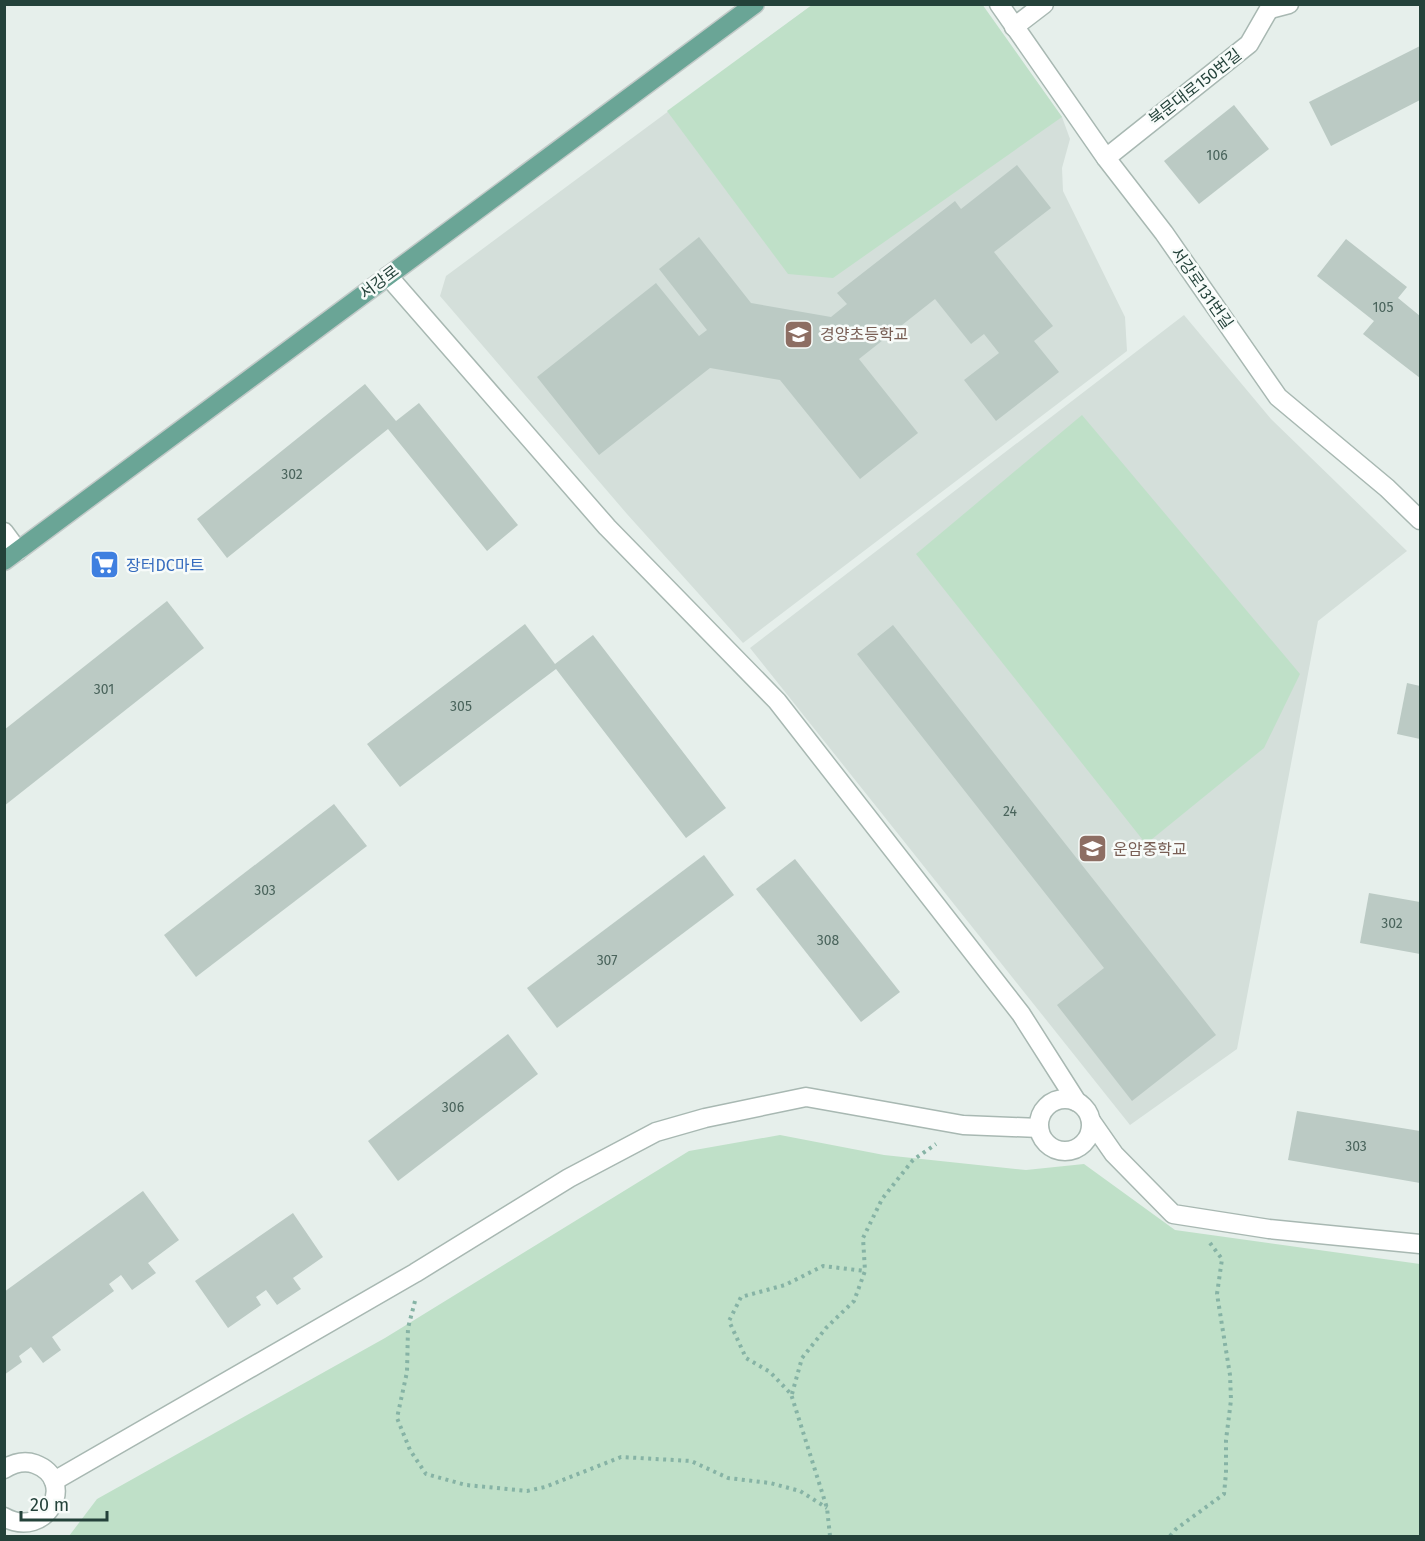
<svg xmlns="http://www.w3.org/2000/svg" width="1425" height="1541" viewBox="0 0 1425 1541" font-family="'Fira Sans','Noto Sans KR',sans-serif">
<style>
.built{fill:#d4dfda}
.green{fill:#bfe0c8}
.building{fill:#bbcac4}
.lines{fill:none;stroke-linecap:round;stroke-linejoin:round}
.minor-casing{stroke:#a8b8b2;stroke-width:21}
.major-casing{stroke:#c2cac8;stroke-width:21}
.path{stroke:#86b3a5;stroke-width:4;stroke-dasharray:3 4.5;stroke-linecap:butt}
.minor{stroke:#fff;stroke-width:18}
.major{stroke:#6aa596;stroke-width:18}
.labels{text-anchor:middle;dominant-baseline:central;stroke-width:5;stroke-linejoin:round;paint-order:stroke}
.number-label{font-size:14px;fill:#4a645c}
.street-label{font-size:16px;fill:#24423a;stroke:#f7fbf9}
.education-label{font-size:16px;fill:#785e54;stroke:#f7fbf9;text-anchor:start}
.shop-label{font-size:16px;fill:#366cbe;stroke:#f7fbf9;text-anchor:start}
</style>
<rect width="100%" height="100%" fill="#e6efeb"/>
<g class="built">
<polygon points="812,5 982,5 1062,117 1070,139 1062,168 1063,191 1125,317 1127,351 743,643 627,514 440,296 446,276"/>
<polygon points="1184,315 1271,419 1407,551 1318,621 1237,1049 1130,1125 750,648"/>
</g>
<g class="green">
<polygon points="982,4 1062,117 833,278 788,274 667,111 812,5"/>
<polygon points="1082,415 1300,674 1264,748 1146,844 916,554"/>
<polygon points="780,1135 884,1155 1026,1170 1084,1164 1175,1230 1420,1264 1420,1536 69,1536 97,1499 385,1338 689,1151"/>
</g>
<g class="building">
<polygon points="1420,46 1420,100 1331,146 1309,102"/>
<polygon points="1234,105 1269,149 1199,204 1164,161"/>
<polygon points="1017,165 1051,208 994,252 1053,326 1034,341 1059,372 996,421 964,380 999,353 984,334 971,344 935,299 859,359 918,433 860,479 780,380 710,368 599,455 537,377 656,283 699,336 707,330 659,269 699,237 751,303 831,317 847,304 837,293 955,201 961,209"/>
<polygon points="1346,239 1407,287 1398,298 1420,316 1420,378 1363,334 1374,321 1317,276"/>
<polygon points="365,384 396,421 419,403 518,525 487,551 388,429 227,558 197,519"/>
<polygon points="167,601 204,648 4,806 4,730"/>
<polygon points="525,624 555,664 593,635 726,808 686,838 556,669 400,787 367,744"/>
<polygon points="893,625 1216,1035 1132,1101 1057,1005 1104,968 857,654"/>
<polygon points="1407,683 1420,686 1420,739 1397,734"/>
<polygon points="334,804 367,846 196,977 164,935"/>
<polygon points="704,855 734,895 557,1028 527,988"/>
<polygon points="795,859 900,992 861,1022 756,889"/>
<polygon points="1369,893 1420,902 1420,954 1360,943"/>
<polygon points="508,1034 538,1074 398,1181 368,1141"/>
<polygon points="1297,1111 1420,1131 1420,1183 1288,1160"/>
<polygon points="143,1191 179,1240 148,1263 156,1273 132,1290 121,1275 109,1284 114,1291 52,1337 61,1350 43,1363 31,1347 19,1356 22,1362 4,1375 4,1292"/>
<polygon points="293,1213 323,1257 293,1278 301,1289 277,1305 266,1290 256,1297 261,1305 228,1328 195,1281"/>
</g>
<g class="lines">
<defs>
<g id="minor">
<polyline points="999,4 1106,158 1164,233 1278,397 1387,488 1420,520"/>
<polyline points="1270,9 1289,4"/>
<polyline points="1014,27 1044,4"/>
<polyline points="1106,158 1249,44 1272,4"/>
<polyline points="388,276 607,527 777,701 1021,1014 1077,1102"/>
<polyline points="4,532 18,551"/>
<circle cx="1065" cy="1125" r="26"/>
<polyline points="1091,1121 1114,1154 1173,1214 1269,1229 1420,1244"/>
<path d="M4,1469C14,1463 24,1460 35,1464C78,1480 47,1541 4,1517"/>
<polyline points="54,1481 415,1273 569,1178 656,1132 705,1118 806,1097 963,1125 1039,1128"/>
</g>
<polyline id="major" points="4,561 755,4"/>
</defs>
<use href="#minor" class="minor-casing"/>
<use href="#major" class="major-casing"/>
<g class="path">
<polyline points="415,1301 408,1328 407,1372 397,1418 410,1450 426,1474 466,1485 527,1491 545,1487 621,1457 691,1461 728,1478 770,1483 800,1491 827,1508"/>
<polyline points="792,1394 802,1358 826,1328 854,1301 865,1271 863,1238 882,1199 913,1160 936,1144"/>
<polyline points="830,1536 827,1508 791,1394 770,1372 746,1358 729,1321 741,1297 785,1285 823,1266 865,1271"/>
<polyline points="1170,1536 1176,1529 1224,1494 1226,1473 1226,1440 1231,1400 1230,1375 1217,1294 1222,1259 1210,1243"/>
</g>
<use href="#minor" class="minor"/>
<use href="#major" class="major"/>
</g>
<defs>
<symbol id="school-square" viewBox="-11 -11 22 22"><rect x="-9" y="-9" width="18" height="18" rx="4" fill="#8d6e63" stroke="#f7fbf9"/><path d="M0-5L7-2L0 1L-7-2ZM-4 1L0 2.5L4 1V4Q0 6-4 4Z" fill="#fff"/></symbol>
<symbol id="supermarket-square" viewBox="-11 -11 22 22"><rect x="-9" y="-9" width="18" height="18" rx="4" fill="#3f7fe0" stroke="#f7fbf9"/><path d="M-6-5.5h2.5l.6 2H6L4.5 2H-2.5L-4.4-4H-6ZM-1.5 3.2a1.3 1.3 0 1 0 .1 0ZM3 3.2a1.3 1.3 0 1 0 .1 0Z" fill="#fff"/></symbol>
</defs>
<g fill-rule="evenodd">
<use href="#school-square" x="782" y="318" width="33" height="33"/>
<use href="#supermarket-square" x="88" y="548" width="33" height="33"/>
<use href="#school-square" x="1076" y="832" width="33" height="33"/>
</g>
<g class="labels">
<g class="number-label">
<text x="1217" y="155">106</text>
<text x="1383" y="307">105</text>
<text x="292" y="474">302</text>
<text x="104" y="689">301</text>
<text x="461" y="706">305</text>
<text x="1010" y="811">24</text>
<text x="265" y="890">303</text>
<text x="1392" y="923">302</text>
<text x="828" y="940">308</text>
<text x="607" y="960">307</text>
<text x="453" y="1107">306</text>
<text x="1356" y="1146">303</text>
</g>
<g class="street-label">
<text transform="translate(1195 87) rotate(-38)">북문대로150번길</text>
<text transform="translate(379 282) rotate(-37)">서강로</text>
<text transform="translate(1202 288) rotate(55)">서강로131번길</text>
</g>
<g class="education-label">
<text x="820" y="334">경양초등학교</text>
<text x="1113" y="849">운암중학교</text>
</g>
<g class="shop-label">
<text x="126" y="565">장터DC마트</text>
</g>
</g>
<rect width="1425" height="1541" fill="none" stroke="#24423a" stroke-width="12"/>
<path d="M21 1511v9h86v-9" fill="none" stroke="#24423a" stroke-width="3"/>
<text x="30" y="1511" font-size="18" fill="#24423a" stroke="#f7fbf9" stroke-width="4.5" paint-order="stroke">20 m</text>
</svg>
